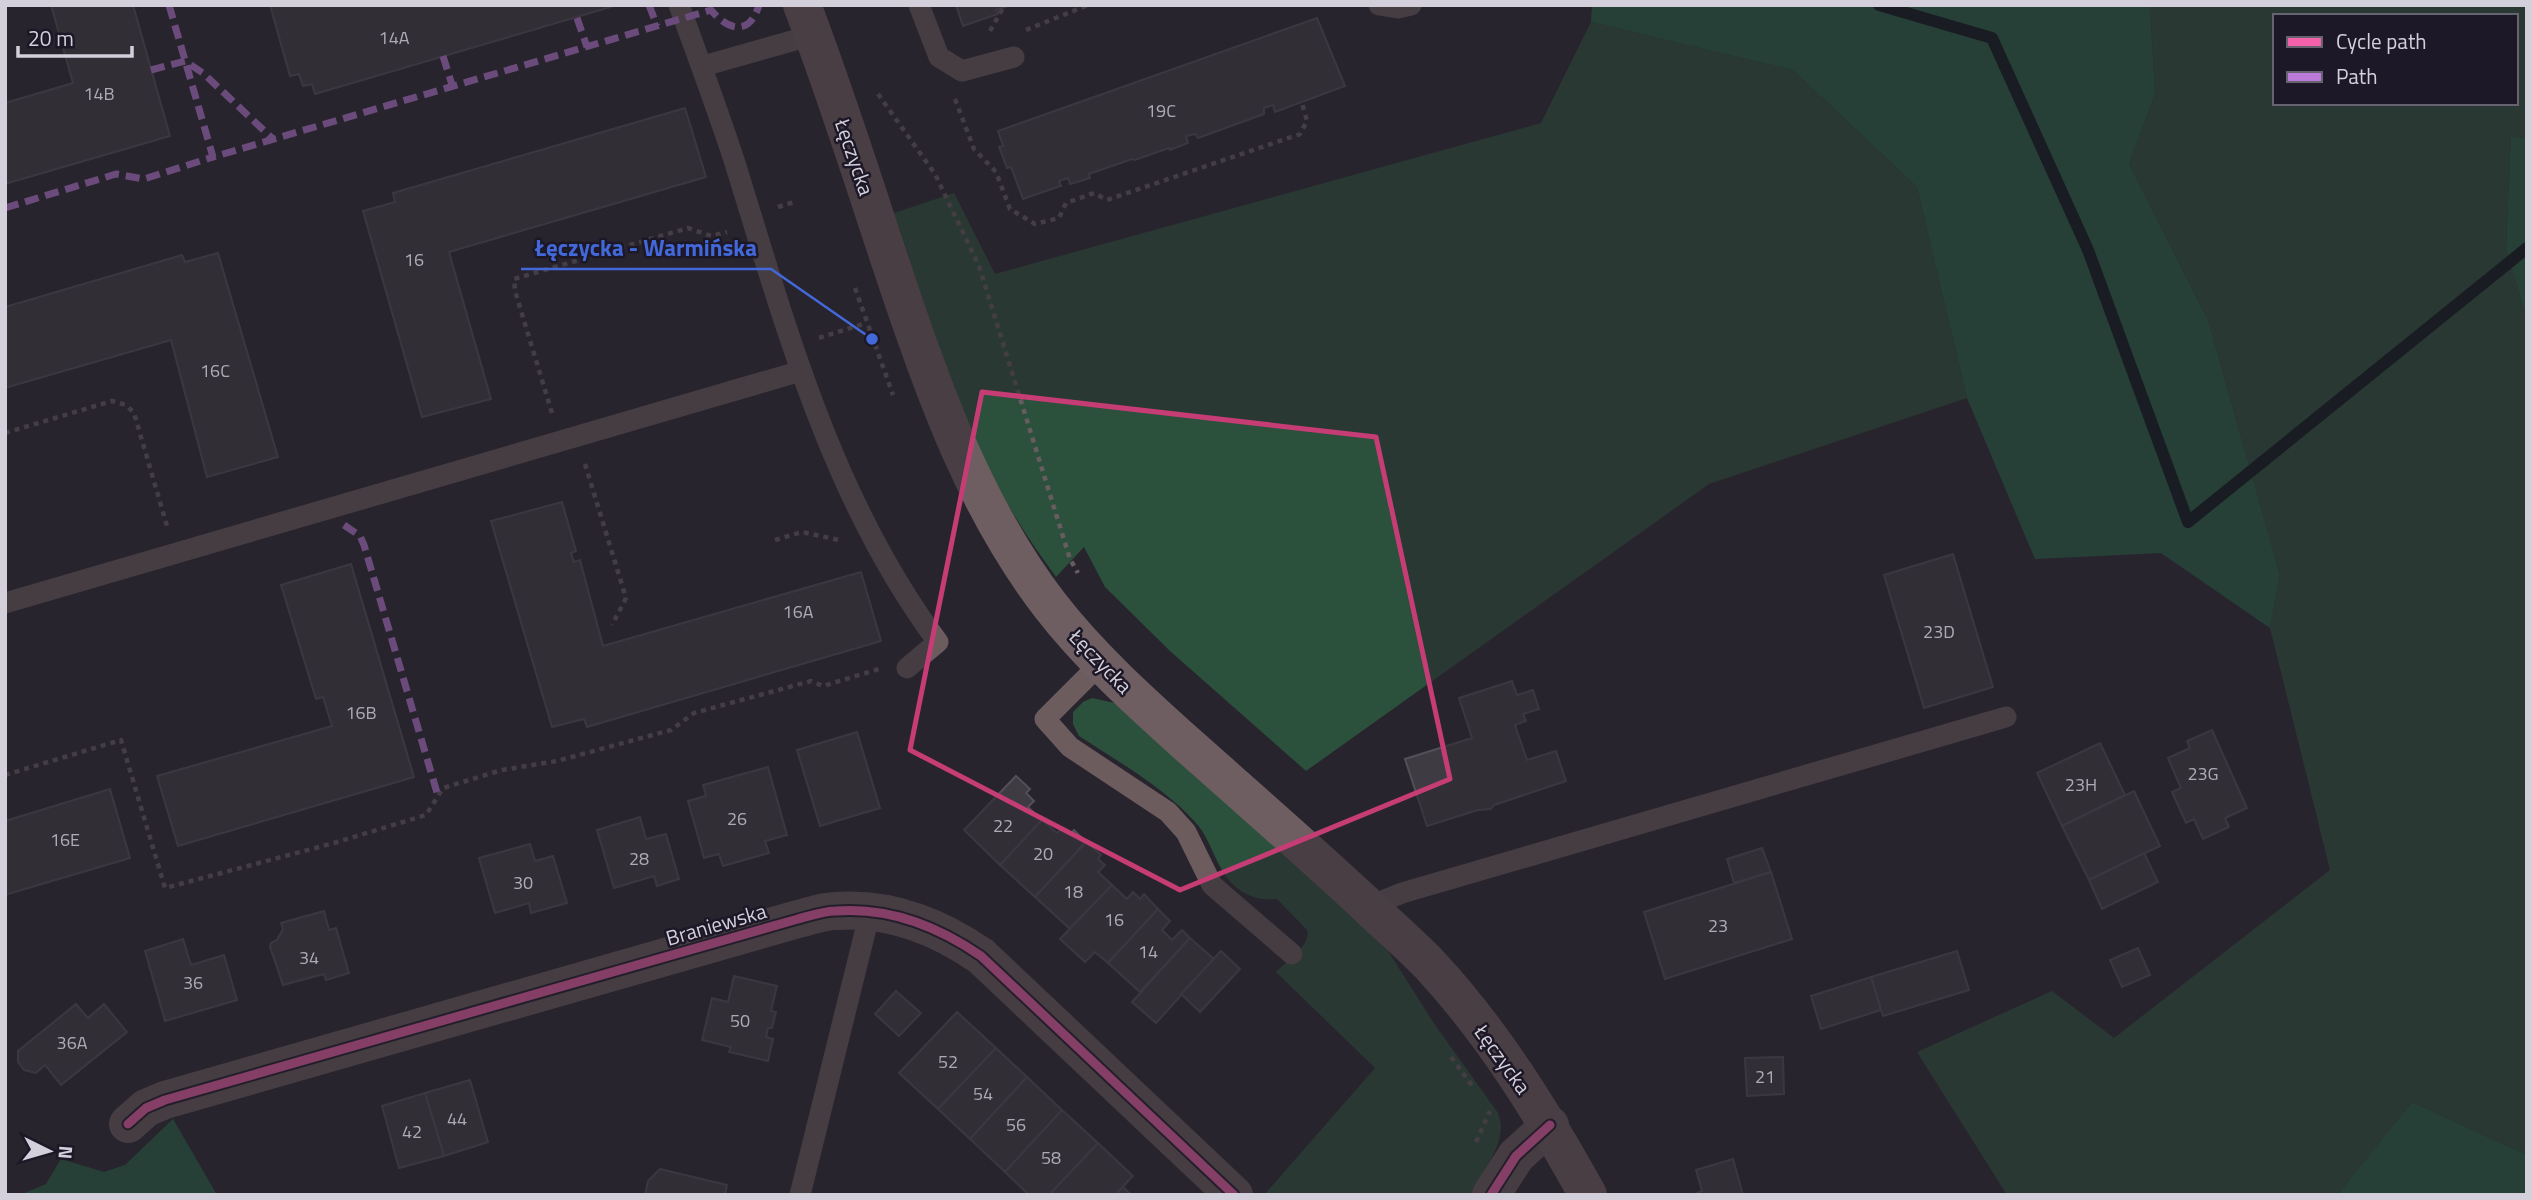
<svg xmlns="http://www.w3.org/2000/svg" width="2532" height="1200" viewBox="0 0 2532 1200" font-family="'Titillium Web',sans-serif">
<style>
.green{fill:#2b503b;fill-rule:evenodd}
.forest{fill:#266343}
.lines{fill:none;stroke-linecap:round;stroke-linejoin:round}
.stream{stroke:#081315;stroke-width:12}
.building{fill:#3e3b42;stroke:#524f57;stroke-width:2}
.path{stroke:#675c60;stroke-width:4.5;stroke-dasharray:5 5;stroke-linecap:butt}
.lane{stroke:#6c5c5e;stroke-width:21}
.street{stroke:#6c5c5e;stroke-width:38}
.secondary{stroke:#6f5e61;stroke-width:38}
.quiet{stroke:#bd7bd9;stroke-width:7;stroke-dasharray:14 7;stroke-linecap:butt}
.cycleway-casing{stroke:#1d1827;stroke-width:13}
.cycleway{stroke:#f560ab;stroke-width:9}
.marked{fill:none;stroke:#c63d75;stroke-width:5;stroke-linejoin:round}
.labels{text-anchor:middle;dominant-baseline:central;stroke-width:5;stroke-linejoin:round;paint-order:stroke}
.number-label{font-size:18px;fill:#aeabb5}
.street-label{font-size:21px;fill:#d4d0db;stroke:#1d1827}
.leader{fill:none;stroke:#4268d9;stroke-width:2.5}
.callout-dot{fill:#4268d9;stroke:#1d1827;stroke-width:2.5}
.callout-label{font-size:23px;text-anchor:middle;font-weight:bold;fill:#4268d9;stroke:#1d1827;stroke-width:5;stroke-linejoin:round;paint-order:stroke}
</style>
<rect width="100%" height="100%" fill="#28242e"/>
<g class="green">
<path d="M2150,5H2527V139L2511,136L2506,249L2527,319V1155L2412,1102L2337,1195H2007L1917,1052L2052,991L2114,1038L2330,870L2270,628L2280,575L2208,320L2129,164L2155,94ZM2275,16H2516V103H2275Z"/>
<path d="M1591,22L1793,70L1917,187L1967,398L1709,484L1306,771L1170,651L1105,587L1084,547L1056,577C1034,547 1013,516 996,483C953,400 924,301 894,213L954,193L995,274L1541,123Z"/>
<path d="M1092,698L1115,703L1385,946L1433,1022L1498,1113C1510,1142 1481,1168 1474,1195H1264L1375,1068L1276,972C1287,961 1311,946 1307,930L1277,899C1261,900 1250,898 1237,888C1216,871 1213,843 1197,824C1164,787 1120,763 1079,736L1073,724V712L1083,702Z"/>
</g>
<g class="forest">
<polygon points="1592,5 2150,5 2155,94 2129,164 2208,320 2280,575 2270,628 2161,553 2035,559 1967,398 1917,187 1793,70 1591,22"/>
<polygon points="2511,136 2527,139 2527,319 2506,249"/>
<polygon points="2412,1102 2527,1155 2527,1195 2337,1195"/>
<polygon points="173,1119 217,1195 20,1195 46,1184 61,1159 104,1172 125,1165"/>
</g>
<g class="lines">
<polyline class="stream" points="1879,5 1992,38 2088,250 2188,522 2527,248"/>
</g>
<g class="building">
<polygon points="51,5 133,5 170,136 5,184 5,103 73,83"/>
<polygon points="270,5 610,5 611,7 315,94 312,84 303,86 299,74 290,76"/>
<polygon points="956,5 1011,5 996,10 998,14 963,26"/>
<polygon points="1317,18 1345,86 1275,112 1273,105 1264,108 1264,114 1198,138 1195,134 1186,136 1188,143 1170,150 1169,148 1135,160 1132,159 1089,174 1090,178 1070,184 1068,178 1059,181 1061,186 1023,199 1011,167 1007,168 999,147 1003,146 998,131"/>
<polygon points="685,108 706,177 449,252 491,399 422,417 363,211 395,202 393,193"/>
<polygon points="218,253 278,457 207,477 171,340 5,388 5,307 182,255 185,262"/>
<polygon points="562,502 576,551 571,553 574,562 580,560 603,646 861,572 881,641 587,727 584,719 552,727 491,521"/>
<polygon points="1953,554 1993,687 1924,708 1884,575"/>
<polygon points="351,564 414,777 178,846 157,776 332,726 323,697 316,699 281,585"/>
<polygon points="1512,681 1517,695 1533,690 1539,709 1523,714 1526,721 1515,725 1527,760 1556,751 1566,781 1494,805 1491,809 1478,810 1427,826 1405,759 1472,738 1459,698"/>
<polygon points="2212,730 2247,808 2225,818 2229,827 2203,839 2194,819 2186,823 2172,792 2181,788 2168,758 2190,748 2187,741"/>
<polygon points="857,732 880,808 820,826 797,750"/>
<polygon points="2100,743 2125,795 2062,826 2037,773"/>
<polygon points="768,767 787,835 765,841 769,853 723,866 719,854 704,858 688,801 706,796 703,785"/>
<polygon points="1016,776 1030,789 1026,793 1034,801 1028,807 1042,820 1000,865 964,830"/>
<polygon points="110,789 130,858 5,895 5,821"/>
<polygon points="2134,791 2160,846 2089,880 2062,826"/>
<polygon points="640,817 646,839 666,834 679,879 657,886 654,876 614,888 597,830"/>
<polygon points="1042,820 1057,833 1063,828 1070,835 1074,830 1086,842 1035,897 1000,865"/>
<polygon points="1086,842 1101,855 1098,859 1105,865 1098,872 1112,885 1070,929 1035,897"/>
<polygon points="530,844 535,861 553,856 567,903 531,913 529,903 495,913 479,858"/>
<polygon points="1762,848 1771,872 1734,883 1727,859"/>
<polygon points="2144,853 2158,882 2102,909 2089,880"/>
<polygon points="1771,872 1792,939 1665,979 1644,912"/>
<polygon points="1112,885 1127,899 1133,892 1140,899 1144,894 1158,909 1108,963 1095,952 1085,962 1060,939"/>
<polygon points="1158,909 1170,921 1162,930 1172,940 1182,930 1190,938 1140,992 1108,963"/>
<polygon points="324,911 329,930 336,928 349,973 326,980 324,974 283,985 270,947 271,943 277,940 283,929 281,923"/>
<polygon points="1190,938 1214,959 1156,1023 1132,1002"/>
<polygon points="183,939 191,965 224,955 237,1000 165,1021 145,951"/>
<polygon points="2138,948 2150,975 2122,987 2110,960"/>
<polygon points="1221,951 1240,969 1200,1012 1181,994"/>
<polygon points="1957,951 1969,990 1883,1016 1871,977"/>
<polygon points="734,976 777,986 771,1011 776,1012 772,1028 768,1028 766,1037 773,1039 768,1061 729,1052 731,1047 702,1040 712,998 728,1002"/>
<polygon points="1871,977 1881,1010 1821,1029 1811,996"/>
<polygon points="896,991 921,1013 899,1036 875,1014"/>
<polygon points="76,1004 88,1018 104,1004 127,1032 61,1085 45,1065 36,1073 24,1070 18,1062 18,1051"/>
<polygon points="957,1012 996,1048 938,1109 899,1073"/>
<polygon points="996,1048 1027,1077 970,1139 938,1109"/>
<polygon points="1783,1057 1784,1094 1747,1096 1745,1058"/>
<polygon points="1027,1077 1062,1110 1005,1172 970,1139"/>
<polygon points="470,1080 488,1142 444,1156 425,1093"/>
<polygon points="425,1093 444,1156 399,1168 382,1106"/>
<polygon points="1062,1110 1098,1143 1049,1195 1029,1195 1005,1172"/>
<polygon points="1098,1143 1133,1176 1115,1195 1049,1195"/>
<polygon points="1733,1159 1743,1195 1693,1195 1702,1191 1696,1170"/>
<polygon points="660,1169 727,1185 725,1195 645,1195 648,1181"/>
<polygon points="1123,1187 1131,1195 1115,1195"/>
</g>
<g class="lines">
<g class="path">
<polyline points="1026,30 1088,5"/>
<polyline points="990,31 1003,8"/>
<polyline points="878,94 935,174 979,266 1070,559 1078,573"/>
<polyline points="955,99 974,149 996,172 1010,209 1035,224 1059,218 1066,203 1094,193 1107,200 1300,134 1307,121 1302,103"/>
<polyline points="778,207 797,201"/>
<polyline points="855,288 893,395"/>
<polyline points="819,338 866,323"/>
<polyline points="552,413 515,291 514,279 688,228 711,236 727,232"/>
<polyline points="5,433 112,401 126,405 134,413 167,526"/>
<polyline points="585,464 626,598 612,625"/>
<polyline points="775,540 802,532 839,540"/>
<polyline points="5,775 121,740 165,888 334,843 426,815 443,788 502,770 557,761 671,730 694,713 811,681 823,686 879,669"/>
<polyline points="1451,1057 1473,1087"/>
<polyline points="1476,1142 1490,1111"/>
</g>
<g class="lane">
<path d="M679,5C698,57 717,108 734,160C786,327 832,500 938,642L907,668"/>
<polyline points="919,5 939,57 962,71 1014,57"/>
<polyline points="1379,5 1398,8 1411,5"/>
<polyline points="703,66 813,35"/>
<polyline points="5,603 801,371"/>
<polyline points="1101,663 1045,719 1070,747 1168,812 1186,832 1212,885 1292,954"/>
<polyline points="1368,907 1402,893 2006,717"/>
<polyline points="800,1195 870,912"/>
</g>
<g class="street">
<path d="M128,1124L146,1108L165,1100L798,919C810,916 823,911 836,911C889,907 939,927 981,956L1234,1195"/>
<polyline points="1491,1195 1516,1156 1550,1125"/>
</g>
<path class="secondary" d="M802,5C837,96 866,190 897,282C935,396 976,508 1049,604C1089,656 1139,701 1188,745C1250,800 1312,854 1373,911C1392,929 1413,947 1431,966C1494,1034 1543,1114 1588,1195"/>
<g class="quiet">
<path d="M169,5L213,157L711,10C728,31 750,36 759,5"/>
<polyline points="649,5 657,26"/>
<polyline points="577,18 587,47"/>
<polyline points="443,56 453,88"/>
<polyline points="151,70 185,61 203,73 274,140"/>
<polyline points="5,208 116,174 144,179 213,157"/>
<polyline points="344,525 360,536 364,545 438,796"/>
</g>
<defs>
<g id="cycleway">
<path d="M128,1124L146,1108L165,1100L798,919C810,916 823,911 836,911C889,907 939,927 981,956L1234,1195"/>
<polyline points="1491,1195 1516,1156 1550,1125"/>
</g>
</defs>
<use href="#cycleway" class="cycleway-casing"/>
<use href="#cycleway" class="cycleway"/>
</g>
<path d="M0 0H2532V1200H0ZM982,392L1376,437L1450,779L1180,890L910,750Z" fill="#28242e" fill-opacity=".55" fill-rule="evenodd"/>
<path class="marked" d="M982,392L1376,437L1450,779L1180,890L910,750Z"/>
<g class="labels">
<g class="number-label">
<text x="394" y="37">14A</text>
<text x="99" y="93">14B</text>
<text x="1161" y="110">19C</text>
<text x="414" y="259">16</text>
<text x="215" y="370">16C</text>
<text x="798" y="611">16A</text>
<text x="1939" y="631">23D</text>
<text x="361" y="712">16B</text>
<text x="2203" y="773">23G</text>
<text x="2081" y="784">23H</text>
<text x="737" y="818">26</text>
<text x="1003" y="825">22</text>
<text x="65" y="839">16E</text>
<text x="1043" y="853">20</text>
<text x="639" y="858">28</text>
<text x="523" y="882">30</text>
<text x="1073" y="891">18</text>
<text x="1114" y="919">16</text>
<text x="1718" y="925">23</text>
<text x="1148" y="951">14</text>
<text x="309" y="957">34</text>
<text x="193" y="982">36</text>
<text x="740" y="1020">50</text>
<text x="72" y="1042">36A</text>
<text x="948" y="1061">52</text>
<text x="1765" y="1076">21</text>
<text x="983" y="1093">54</text>
<text x="457" y="1118">44</text>
<text x="1016" y="1124">56</text>
<text x="412" y="1131">42</text>
<text x="1051" y="1157">58</text>
</g>
<g class="street-label">
<text transform="translate(855 157) rotate(71)">Łęczycka</text>
<text transform="translate(1101 661) rotate(46)">Łęczycka</text>
<text transform="translate(716 924) rotate(-16)">Braniewska</text>
<text transform="translate(1503 1059) rotate(54)">Łęczycka</text>
</g>
</g>
<path class="leader" d="M872 339L771 269H521"/>
<circle class="callout-dot" cx="872" cy="339" r="7"/>
<g class="callout-label">
<text x="646" y="256">Łęczycka - Warmińska</text>
</g>
<rect width="2532" height="1200" fill="none" stroke="#d4d0db" stroke-width="14"/>
<rect x="2273" y="14" width="245" height="91" fill="#1d1827" stroke="#66626f" stroke-width="2"/>
<rect x="2287" y="37" width="35" height="10" fill="#f560ab" stroke="#66626f" stroke-width="2"/>
<text x="2336" y="49" font-size="21" fill="#d4d0db">Cycle path</text>
<rect x="2287" y="72" width="35" height="10" fill="#bd7bd9" stroke="#66626f" stroke-width="2"/>
<text x="2336" y="84" font-size="21" fill="#d4d0db">Path</text>
<g transform="translate(49 1151) rotate(95)" stroke="#1d1827" stroke-width="5" paint-order="stroke">
<path d="M0-5L12 26L0 18L-12 26Z" fill="#d4d0db"/>
<text y="-10" font-size="19" font-weight="bold" text-anchor="middle" fill="#d4d0db">N</text>
</g>
<path d="M18 46v10h114v-10" fill="none" stroke="#d4d0db" stroke-width="3.5"/>
<text x="28" y="46" font-size="21" fill="#d4d0db" stroke="#1d1827" stroke-width="5" paint-order="stroke">20 m</text>
</svg>
